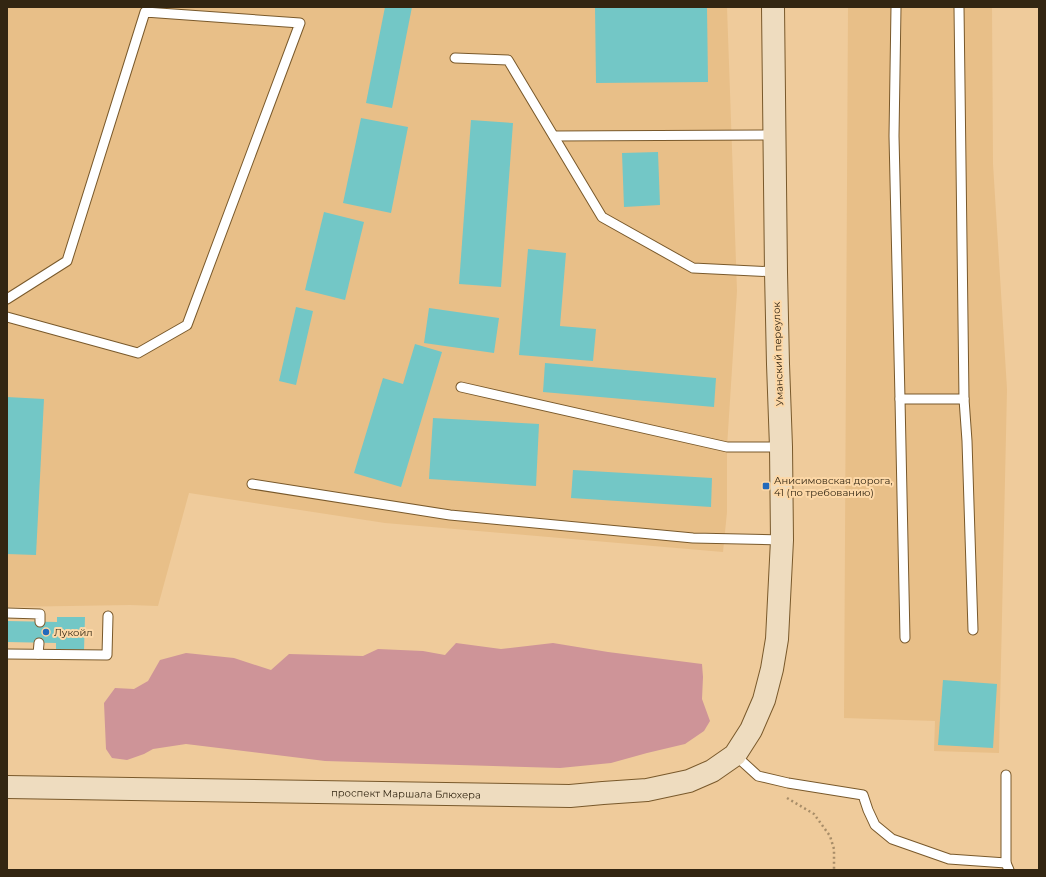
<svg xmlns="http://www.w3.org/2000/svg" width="1046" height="877" viewBox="0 0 1046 877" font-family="Montserrat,sans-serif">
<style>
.built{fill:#e8bf88}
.green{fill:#ce9498}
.building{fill:#73c7c6}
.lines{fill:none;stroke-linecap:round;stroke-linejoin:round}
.lane-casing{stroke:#79592b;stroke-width:11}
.secondary-casing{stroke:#79592b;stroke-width:24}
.path{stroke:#a88d68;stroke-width:2.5;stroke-dasharray:2 3;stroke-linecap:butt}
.lane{stroke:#fff;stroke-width:9}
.secondary{stroke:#eedcbf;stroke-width:22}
.poi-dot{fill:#246abb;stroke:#fdd8a7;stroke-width:1.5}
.labels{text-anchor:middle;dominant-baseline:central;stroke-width:4;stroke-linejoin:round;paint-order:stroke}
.street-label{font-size:10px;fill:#332612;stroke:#fdd8a7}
.poi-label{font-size:10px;fill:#332612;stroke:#fdd8a7;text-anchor:start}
</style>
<rect width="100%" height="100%" fill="#efcb9b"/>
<g class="built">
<polygon points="7,7 727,7 737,291 727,447 727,512 723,552 385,523 189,493 158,606 130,605 7,607"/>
<polygon points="848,7 992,7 993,164 1007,389 999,753 934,751 935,721 844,718"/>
</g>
<polygon class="green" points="456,643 501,649 553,643 608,652 702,664 703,677 702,699 710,721 704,731 685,744 647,753 611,763 560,768 325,761 186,744 153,749 144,754 127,760 112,758 106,749 104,703 115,688 134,689 148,681 160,660 186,653 234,658 271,670 289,654 363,656 378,649 423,651 445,655"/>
<g class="building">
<polygon points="385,7 412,7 392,108 366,103"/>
<polygon points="595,7 707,7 708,82 596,83"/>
<polygon points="361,118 408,127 391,213 343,203"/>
<polygon points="471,120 513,123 501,287 459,284"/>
<polygon points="658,152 660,205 624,207 622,153"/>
<polygon points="324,212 364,222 345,300 305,290"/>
<polygon points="528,249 566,253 560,326 596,329 593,361 519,355"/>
<polygon points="296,307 313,311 296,385 279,381"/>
<polygon points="429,308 499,318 494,353 424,343"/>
<polygon points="415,344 442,352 401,487 354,473 383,378 403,384"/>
<polygon points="545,363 716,378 714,407 543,392"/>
<polygon points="7,397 44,399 36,555 7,554"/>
<polygon points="433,418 539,424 536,486 429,479"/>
<polygon points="573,470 712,478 711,507 571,498"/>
<polygon points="57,617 85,617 84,650 56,649 56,643 7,642 7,621 57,622"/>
<polygon points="943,680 997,684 993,748 938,745"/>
</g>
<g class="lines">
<defs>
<g id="lane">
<polyline points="896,7 894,136 900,399 905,638"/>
<polyline points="959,7 964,399 967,441 973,630"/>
<polyline points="455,58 508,60 602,217 693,268 776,272"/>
<polyline points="554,136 775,135"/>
<polyline points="7,299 67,261 145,12 300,23 187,325 138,353 7,317"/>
<polyline points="461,387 727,447 781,447"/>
<polyline points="900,399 964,399"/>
<polyline points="252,484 450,515 693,538 782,540"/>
<polyline points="7,613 40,614 40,622"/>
<polyline points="7,654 107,655 108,616"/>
<polyline points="38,654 39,643"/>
<polyline points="735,755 758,776 788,783 863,795 868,810 875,825 892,839 949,859 1006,863"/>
<polyline points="1006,775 1006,863 1009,870"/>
</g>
<g id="secondary">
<path id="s1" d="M7,787L570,796L603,793L647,790L689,781L712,771L735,755L751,730L764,700L772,669L777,639L782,540L781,447L778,364L776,272L773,7"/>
</g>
</defs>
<use href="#lane" class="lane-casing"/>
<use href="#secondary" class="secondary-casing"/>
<polyline class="path" points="787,798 814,814 830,836 834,849 834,870"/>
<use href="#lane" class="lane"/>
<use href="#secondary" class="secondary"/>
</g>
<g class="poi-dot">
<rect x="762" y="482" width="8" height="8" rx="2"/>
<circle cx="46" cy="632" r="4"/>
</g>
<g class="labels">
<g class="street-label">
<text transform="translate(778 354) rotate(-92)">Уманский переулок</text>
<text stroke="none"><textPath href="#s1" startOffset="399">проспект Маршала Блюхера</textPath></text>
</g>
<g class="poi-label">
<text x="774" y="480">Анисимовская дорога,<tspan x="774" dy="12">41 (по требованию)</tspan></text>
<text x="54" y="632">Лукойл</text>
</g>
</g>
<rect width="1046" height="877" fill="none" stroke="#332612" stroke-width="16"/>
</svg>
